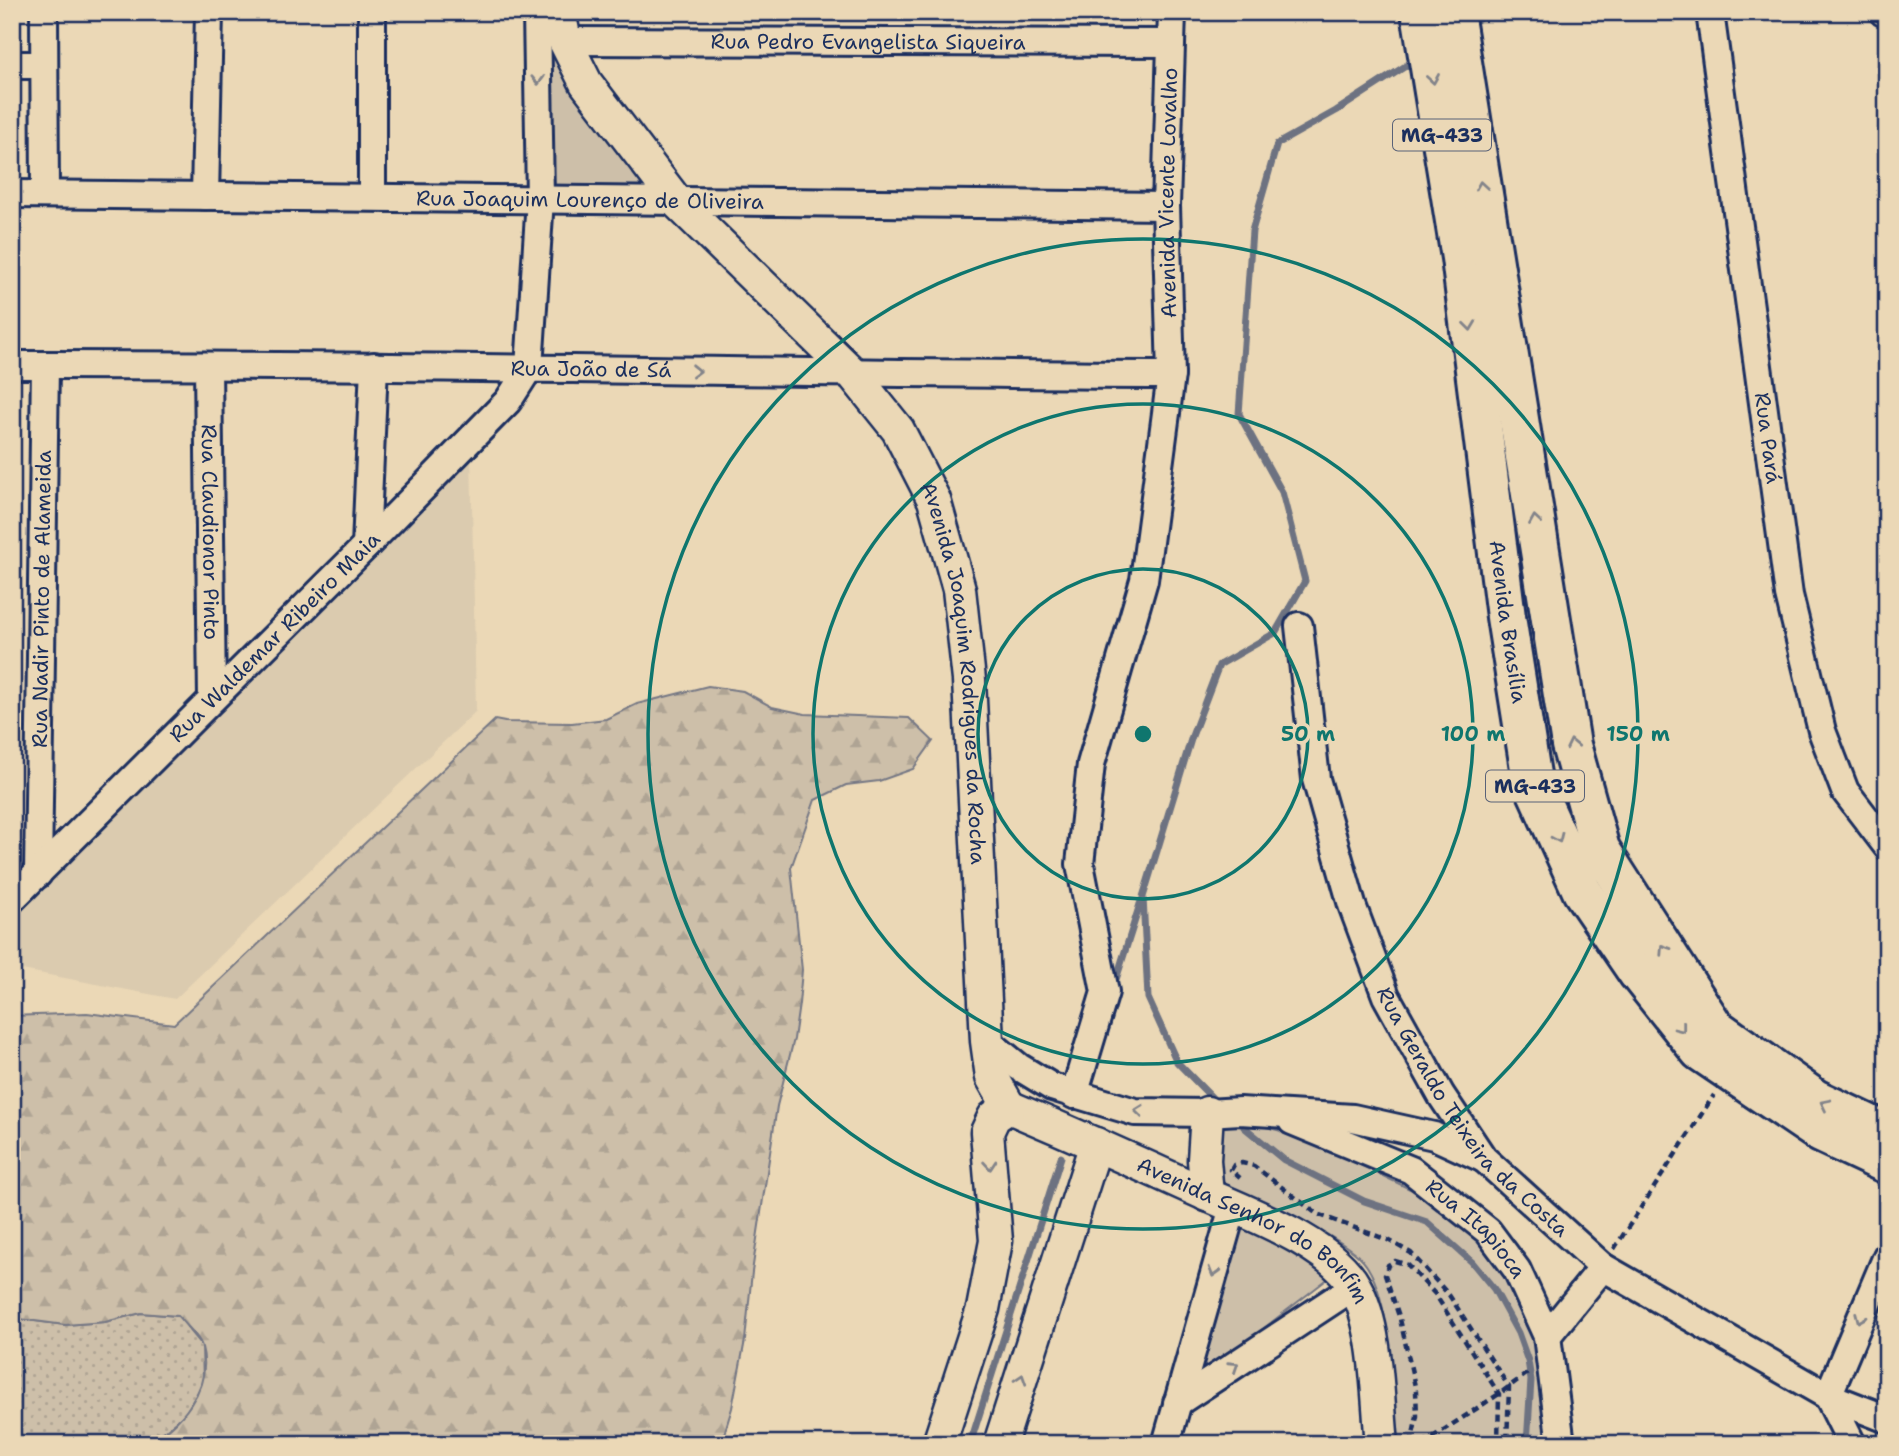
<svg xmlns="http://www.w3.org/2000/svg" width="1899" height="1456" viewBox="0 0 1899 1456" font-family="'Shantell Sans',sans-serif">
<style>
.built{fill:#dbcbaf}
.grass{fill:url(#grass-dots);stroke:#747784;stroke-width:2}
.forest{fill:url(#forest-firs);stroke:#747784;stroke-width:2}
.park{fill:#cdbfa9;stroke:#747784;stroke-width:2}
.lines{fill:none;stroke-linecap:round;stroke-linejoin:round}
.stream{stroke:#6d7281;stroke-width:7}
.minor-casing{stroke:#1b2f5e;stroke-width:32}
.tertiary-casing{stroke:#1b2f5e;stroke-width:37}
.primary-casing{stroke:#1b2f5e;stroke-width:44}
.path{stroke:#1b2f5e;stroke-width:4.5;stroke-dasharray:7 5;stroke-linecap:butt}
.minor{stroke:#ebd8b6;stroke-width:26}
.tertiary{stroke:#ebd8b6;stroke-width:32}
.primary{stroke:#ebd8b6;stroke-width:38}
.oneway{stroke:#83848a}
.ring{fill:none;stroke:#0f766e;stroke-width:3.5}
.labels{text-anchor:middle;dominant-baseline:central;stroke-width:7;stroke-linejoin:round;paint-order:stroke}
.shield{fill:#ebd8b6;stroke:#596278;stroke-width:2}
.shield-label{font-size:19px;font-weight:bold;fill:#1b2f5e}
.street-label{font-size:21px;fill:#1b2f5e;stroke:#ebd8b6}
.centre{fill:#0f766e;stroke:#ebd8b6;stroke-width:3.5}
.ring-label{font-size:21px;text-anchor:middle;font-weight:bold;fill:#0f766e;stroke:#ebd8b6;stroke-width:7;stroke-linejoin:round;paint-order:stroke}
</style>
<defs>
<pattern id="grass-dots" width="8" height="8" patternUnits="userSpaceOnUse" patternTransform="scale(1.75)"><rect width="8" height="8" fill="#cdbfa9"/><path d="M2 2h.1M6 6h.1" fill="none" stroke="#afa494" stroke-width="1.8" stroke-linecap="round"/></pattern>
<pattern id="forest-firs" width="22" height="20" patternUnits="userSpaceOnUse" patternTransform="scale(1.75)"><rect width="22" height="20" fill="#cdbfa9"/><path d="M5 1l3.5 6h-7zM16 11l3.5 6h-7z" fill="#afa494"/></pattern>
</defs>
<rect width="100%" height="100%" fill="#ebd8b6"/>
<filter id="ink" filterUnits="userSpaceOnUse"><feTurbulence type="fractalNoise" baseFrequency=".0143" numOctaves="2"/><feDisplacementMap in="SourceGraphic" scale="14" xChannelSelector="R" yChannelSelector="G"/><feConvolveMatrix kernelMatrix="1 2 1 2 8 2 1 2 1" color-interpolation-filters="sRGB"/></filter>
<g filter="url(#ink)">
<polygon class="built" points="471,451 476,711 175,999 12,968 12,909"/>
<polygon class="grass" points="141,1313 178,1316 202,1345 203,1383 185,1414 155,1439 145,1444 12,1444 12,1318 65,1325 105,1322"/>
<path class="forest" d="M708,686L743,691L772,707L805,714L909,718L933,741L913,769L879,781L846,785L815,800L791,868L802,970L799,1004L794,1039L777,1106L752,1272L745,1340L732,1408L721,1444H145C180,1427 213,1388 202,1347C200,1337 185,1324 178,1316L141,1313L105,1322L65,1325L12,1318V1016L87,1013L174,1024L495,720L505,722L572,723L606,719L637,704Z"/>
<g class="park">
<polygon points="543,13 664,194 546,191"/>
<path d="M1230,1122L1255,1124L1300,1136L1410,1189L1459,1218L1490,1246L1518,1287L1546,1377L1547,1444H1396C1392,1397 1393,1296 1363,1261C1341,1235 1259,1201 1226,1187L1215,1173L1220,1127Z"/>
<polygon points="1235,1217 1338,1271 1186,1388"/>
</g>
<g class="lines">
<g class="stream">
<polyline points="1469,25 1489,12"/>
<polyline points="1113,989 1141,901"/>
<polyline points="1219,1105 1177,1062 1148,998 1143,897 1192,736 1219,665 1275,633 1305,581 1282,492 1239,414 1252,231 1277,144 1336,111 1418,58"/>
<polyline points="1244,1127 1284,1160 1364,1201 1427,1222 1472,1262 1494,1289 1518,1333 1528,1361 1531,1380 1527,1444"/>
<polyline points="970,1444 1061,1157"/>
</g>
<defs>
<g id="minor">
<polyline points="44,12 45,194"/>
<polyline points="372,12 372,197"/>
<path id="s1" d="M1710,12L1789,595L1822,731L1845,791L1887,846"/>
<polyline points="1883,12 1887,14"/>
<path id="s2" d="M565,41L1171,43"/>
<polyline points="12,65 44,65"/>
<path id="s3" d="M12,194L1166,206"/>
<polyline points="205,196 209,12"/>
<path id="s4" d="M12,365C398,364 784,374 1171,375"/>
<path id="s5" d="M208,366L212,699"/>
<polyline points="366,546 374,366"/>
<path id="s6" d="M1299,626L1316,779L1352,905L1386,996L1441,1095L1483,1158L1603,1267L1828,1396L1887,1419"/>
<path id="s7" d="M38,874L45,365"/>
<path id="s8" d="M12,899L366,546L508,401L529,368L540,199L537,12"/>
<polyline points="987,1041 1019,1067 1052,1087 1135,1112 1207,1113 1240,1111 1353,1118 1434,1136 1482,1158"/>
<path id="s9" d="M1074,1095L1105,992L1080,864L1091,764L1144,580L1171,375L1166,206L1172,12"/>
<path id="s10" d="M1292,1121L1411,1170L1488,1231L1517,1270L1547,1336L1561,1444"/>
<polyline points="1547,1336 1603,1267"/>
<polyline points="1828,1396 1887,1256"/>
<polyline points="1828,1396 1852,1444"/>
<polyline points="1177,1403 1355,1286"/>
<polyline points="1166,1444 1233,1207"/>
</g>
<g id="tertiary">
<path id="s11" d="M559,12L565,41L586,83L676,201L853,374L898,430L934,500L959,589L969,680L987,1041L992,1077L1009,1107"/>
<path id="s12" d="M1009,1107C1073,1134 1136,1162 1199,1191C1244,1212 1331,1242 1355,1287C1378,1328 1377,1397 1382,1444"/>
<polyline points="1207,1113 1204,1160 1207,1195"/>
<polyline points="939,1444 983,1309 996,1241 987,1132 994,1117 1009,1107"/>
<polyline points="1000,1444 1096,1144"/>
</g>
<g id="primary">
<path id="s13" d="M1421,12L1461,258L1506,617L1532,781L1582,891L1638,973L1700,1051L1821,1133L1887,1164"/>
<polyline points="1454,12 1571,745 1600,849 1714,1027 1815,1099 1887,1133"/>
</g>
</defs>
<use href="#minor" class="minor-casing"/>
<use href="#tertiary" class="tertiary-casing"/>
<use href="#primary" class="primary-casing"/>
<g class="path">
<polyline points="1240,1178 1231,1170 1234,1165 1242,1163 1254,1166 1317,1214 1388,1240 1411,1253 1449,1295 1509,1387 1507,1444"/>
<polyline points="1614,1249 1714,1095"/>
<polyline points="1411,1444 1417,1416 1416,1391 1400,1319 1385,1275 1388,1265 1395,1261 1408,1265 1435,1294 1499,1394 1498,1444"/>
<polyline points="1422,1444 1499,1394 1529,1372"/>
</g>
<use href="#minor" class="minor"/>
<use href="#tertiary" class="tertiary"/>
<use href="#primary" class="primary"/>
</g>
<defs><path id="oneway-chevron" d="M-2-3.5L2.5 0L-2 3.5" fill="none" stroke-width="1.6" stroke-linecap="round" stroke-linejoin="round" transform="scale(1.75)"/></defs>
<g class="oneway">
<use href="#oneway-chevron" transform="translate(1433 79) rotate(81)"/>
<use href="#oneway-chevron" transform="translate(538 80) rotate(89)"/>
<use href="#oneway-chevron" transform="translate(1481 186) rotate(-99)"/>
<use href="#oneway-chevron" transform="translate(1470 326) rotate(83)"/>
<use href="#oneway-chevron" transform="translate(696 371) rotate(1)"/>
<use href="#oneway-chevron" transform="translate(1535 520) rotate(-99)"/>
<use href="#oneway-chevron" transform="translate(1572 744) rotate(-102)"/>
<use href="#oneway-chevron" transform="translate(1558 838) rotate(66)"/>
<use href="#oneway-chevron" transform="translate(1664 949) rotate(-123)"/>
<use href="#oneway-chevron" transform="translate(1681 1028) rotate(52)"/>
<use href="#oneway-chevron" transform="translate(1825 1104) rotate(-154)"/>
<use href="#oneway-chevron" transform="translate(1139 1111) rotate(-174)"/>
<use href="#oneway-chevron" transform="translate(990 1165) rotate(85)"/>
<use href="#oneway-chevron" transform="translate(1214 1272) rotate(106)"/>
<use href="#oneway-chevron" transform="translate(1860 1318) rotate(113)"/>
<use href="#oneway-chevron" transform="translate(1234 1366) rotate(-33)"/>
<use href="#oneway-chevron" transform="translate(1021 1379) rotate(-72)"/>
</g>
</g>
<g class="ring">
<circle cx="1143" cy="734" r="165"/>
<circle cx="1143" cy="734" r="330"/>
<circle cx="1143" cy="734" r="495"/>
</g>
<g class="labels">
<g class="shield">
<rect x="1393" y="119.5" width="98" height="31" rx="5"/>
<rect x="1486" y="770.5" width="98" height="31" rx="5"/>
</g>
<g class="shield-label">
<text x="1442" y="135">MG-433</text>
<text x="1535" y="786">MG-433</text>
</g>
<g class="street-label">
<text stroke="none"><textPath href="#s2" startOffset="303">Rua Pedro Evangelista Siqueira</textPath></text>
<text stroke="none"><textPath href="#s9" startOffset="919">Avenida Vicente Lovalho</textPath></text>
<text stroke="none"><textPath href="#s3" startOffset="578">Rua Joaquim Lourenço de Oliveira</textPath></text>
<text stroke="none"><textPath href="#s4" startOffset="579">Rua João de Sá</textPath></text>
<text stroke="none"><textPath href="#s1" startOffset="430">Rua Pará</textPath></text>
<text stroke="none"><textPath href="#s5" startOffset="166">Rua Claudionor Pinto</textPath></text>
<text stroke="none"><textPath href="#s7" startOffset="275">Rua Nadir Pinto de Alameida</textPath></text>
<text stroke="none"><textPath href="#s13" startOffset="616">Avenida Brasília</textPath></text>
<text stroke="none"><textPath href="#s8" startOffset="371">Rua Waldemar Ribeiro Maia</textPath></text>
<text stroke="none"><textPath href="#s11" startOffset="798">Avenida Joaquim Rodrigues da Rocha</textPath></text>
<text stroke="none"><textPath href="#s6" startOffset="528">Rua Geraldo Teixeira da Costa</textPath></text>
<text stroke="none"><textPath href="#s10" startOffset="217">Rua Itapioca</textPath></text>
<text stroke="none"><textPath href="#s12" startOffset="276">Avenida Senhor do Bonfim</textPath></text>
</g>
</g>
<circle cx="1143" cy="734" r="10" class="centre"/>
<g class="ring-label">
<text x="1308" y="741">50 m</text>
<text x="1473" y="741">100 m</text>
<text x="1638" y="741">150 m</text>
</g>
<rect width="1899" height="1456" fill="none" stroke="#ebd8b6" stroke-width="42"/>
<rect x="21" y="21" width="1857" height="1414" fill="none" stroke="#1b2f5e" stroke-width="2.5" filter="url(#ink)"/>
</svg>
